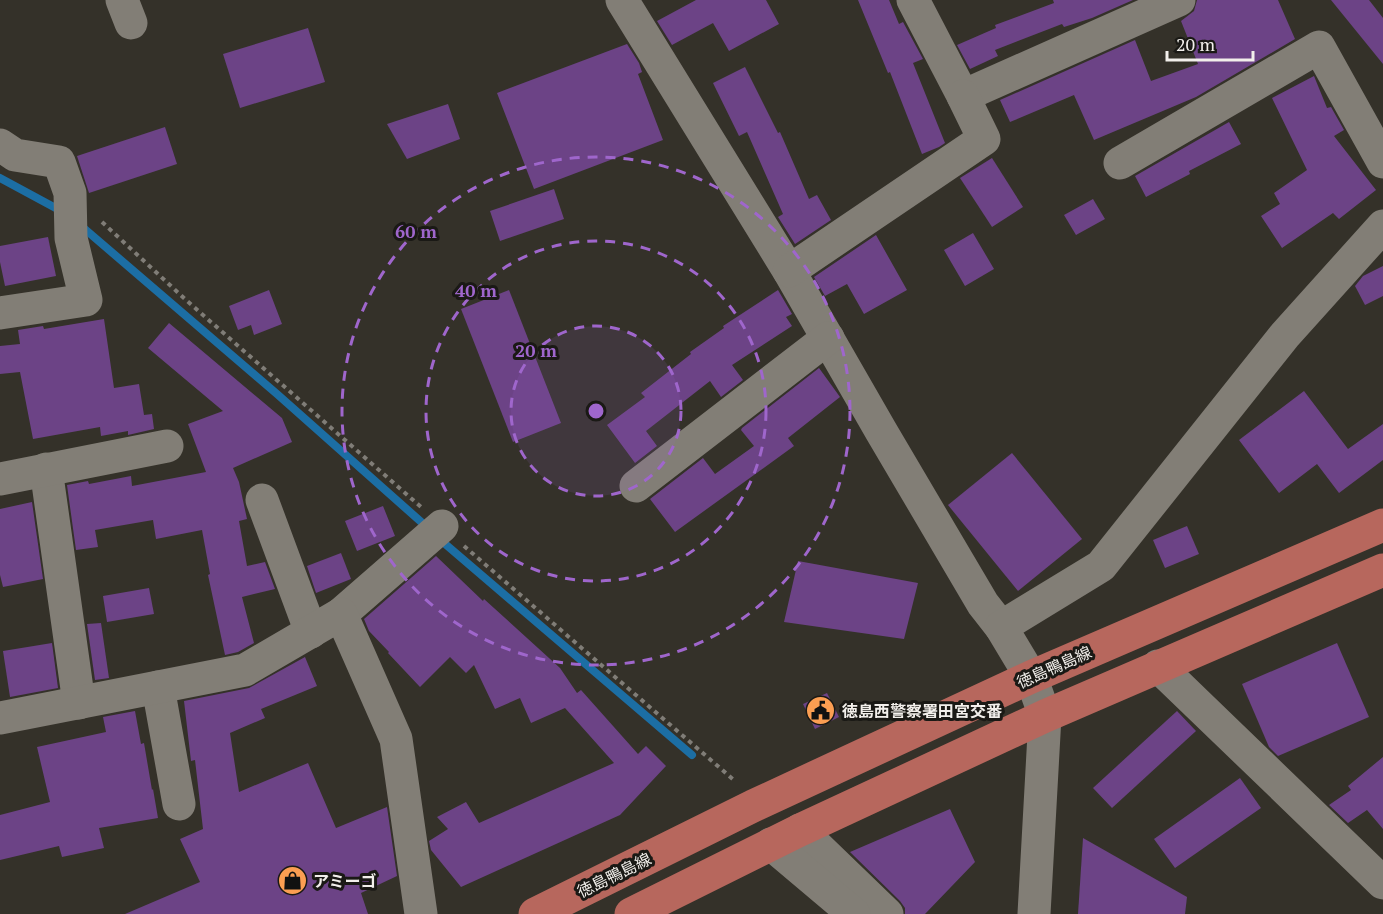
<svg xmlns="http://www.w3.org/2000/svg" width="1383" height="914" viewBox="0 0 1383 914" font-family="'PT Serif','Noto Sans JP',serif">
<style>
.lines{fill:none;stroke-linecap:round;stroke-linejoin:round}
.stream{stroke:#1c6ea4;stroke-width:8}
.building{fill:#6c4386}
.path{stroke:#807d77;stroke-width:4;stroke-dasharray:4.5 4.5;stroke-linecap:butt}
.minor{stroke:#827e76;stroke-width:33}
.major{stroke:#b7675d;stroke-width:33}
.ring{fill:none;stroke:#9f66cc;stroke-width:3;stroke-dasharray:10 8}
.labels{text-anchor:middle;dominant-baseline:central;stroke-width:6;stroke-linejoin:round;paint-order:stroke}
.street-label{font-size:16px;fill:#f2efeb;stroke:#1a1915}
.poi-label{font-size:16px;font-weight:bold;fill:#f2efeb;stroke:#1a1915;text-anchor:start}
.centre{fill:#9f66cc;stroke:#1a1915;stroke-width:3}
.ring-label{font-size:18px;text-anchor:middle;font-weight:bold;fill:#9f66cc;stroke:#1a1915;stroke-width:6;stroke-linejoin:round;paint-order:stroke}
</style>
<rect width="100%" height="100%" fill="#343129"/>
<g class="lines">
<g class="stream">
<polyline points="0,178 63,212"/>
<polyline points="80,225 277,394 428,528"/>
<polyline points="437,537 692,755"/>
</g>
</g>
<g class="building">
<polygon points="696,0 766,0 779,24 729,51 713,23 672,45 657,21"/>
<polygon points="858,0 889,0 899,24 903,22 923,59 913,63 945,143 939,147 922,154 890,72 888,73"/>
<polygon points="1053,0 1133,0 1092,18 1064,27 1062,24 995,50 998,56 970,69 957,45 996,28 995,25 1054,3"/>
<polygon points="1197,0 1278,0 1295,39 1196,97 1094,140 1074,95 1010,122 1000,100 1135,40 1151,81 1198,64 1181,21 1194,11"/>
<polygon points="1331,0 1369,0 1383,18 1383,64"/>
<polygon points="308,28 325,82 240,108 223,54"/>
<polygon points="627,44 639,63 642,72 638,74 663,140 534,189 497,93"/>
<polygon points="745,67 778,133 780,132 809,199 817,195 831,220 795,244 778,217 783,214 747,132 739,136 713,83"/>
<polygon points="1314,76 1327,108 1331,107 1344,130 1334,136 1376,190 1339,219 1333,213 1282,248 1261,216 1280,204 1274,193 1307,170 1272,98"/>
<polygon points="448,104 460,139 407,159 387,124"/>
<polygon points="1229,122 1241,144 1189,171 1190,174 1146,197 1135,176"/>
<polygon points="165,127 177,164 89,193 77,156"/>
<polygon points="992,158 1023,207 992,227 960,178"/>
<polygon points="554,189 564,219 500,241 490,211"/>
<polygon points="1093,199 1105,219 1076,235 1064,215"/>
<polygon points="973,233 994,269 965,286 944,250"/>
<polygon points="876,235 907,290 864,314 847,284 825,296 814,277"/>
<polygon points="48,237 56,276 5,286 0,262 0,246"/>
<polygon points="1383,266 1383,296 1365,305 1355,286 1363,276"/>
<polygon points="269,290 282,324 254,335 251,325 238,330 229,306"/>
<polygon points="509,290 561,423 513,442 461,309"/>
<polygon points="778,290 792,314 786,317 792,326 732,365 743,380 721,397 710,381 646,431 657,446 635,463 607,425 645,397 641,393 691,354 690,352 724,328 723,326"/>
<polygon points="104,319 114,388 139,384 144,415 152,414 154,429 128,435 128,431 101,436 100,427 33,439 20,372 0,374 0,346 20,344 18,330 43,326 44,329"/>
<polygon points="169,323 282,418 292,442 233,468 239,482 247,519 239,521 247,566 265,562 275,589 242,597 254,643 238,652 225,655 208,575 210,574 202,530 156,539 153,520 95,530 98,547 76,550 67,485 88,481 89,484 131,476 132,486 206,472 188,424 223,411 148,348"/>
<polygon points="819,368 840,397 788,438 794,446 675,532 650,499 703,458 715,474 754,446 741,430 742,428"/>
<polygon points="1304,391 1348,449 1383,424 1383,460 1339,493 1317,464 1279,493 1239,440"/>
<polygon points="1012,453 1082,539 1018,591 948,505"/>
<polygon points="32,502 43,579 3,587 0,575 0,509"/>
<polygon points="383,506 395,536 357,551 345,521"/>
<polygon points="1187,526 1199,554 1165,568 1153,540"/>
<polygon points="341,553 351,579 316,593 307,566"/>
<polygon points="436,556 483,601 484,599 560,668 577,693 581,690 638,754 646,746 666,766 620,815 461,887 431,850 429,841 448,829 437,817 466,802 479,823 614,763 565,708 531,723 520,698 495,709 474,665 466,673 450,657 420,687 388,653 389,652 369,631 364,619"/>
<polygon points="798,561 918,583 904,639 784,622"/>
<polygon points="149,588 154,614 107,622 103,596"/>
<polygon points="101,623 109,678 95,680 87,624"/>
<polygon points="52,643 58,688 10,697 3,651"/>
<polygon points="1337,643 1369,717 1278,756 1269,747 1242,684"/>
<polygon points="305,657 317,686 261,709 265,718 230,733 239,792 308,763 336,828 387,807 397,876 361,893 368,914 125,914 200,882 180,839 203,829 195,760 191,761 184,701 249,688"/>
<polygon points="827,693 839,717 815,729 803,704"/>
<polygon points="135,711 141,744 144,743 152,790 153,789 158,818 99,828 104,848 62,857 59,846 0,860 0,815 50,802 37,747 106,732 103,717"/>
<polygon points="1177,711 1196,731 1112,808 1093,788"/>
<polygon points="1383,757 1383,829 1367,810 1348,823 1329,805 1351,790 1348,786"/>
<polygon points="1240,778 1261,808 1175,868 1154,839"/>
<polygon points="950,809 975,862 925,914 905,914 905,908 900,901 850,852"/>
<polygon points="1083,838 1187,897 1185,914 1078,914"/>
</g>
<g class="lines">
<g class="path">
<polyline points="102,222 186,300 421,507"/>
<polyline points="464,546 735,781"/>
</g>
<g class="minor">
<polyline points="122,0 131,23"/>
<polyline points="622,0 789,271 881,431 983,604 1001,627"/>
<polyline points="913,0 963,96 1179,0"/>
<polyline points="0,145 15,155 59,162 70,193 71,238 86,300 0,313"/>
<polyline points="1120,163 1319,47 1383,162"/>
<polyline points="789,271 984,139 963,96"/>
<polyline points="46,469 79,703"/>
<polyline points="0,479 167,446"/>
<polyline points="636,486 828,338"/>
<polyline points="262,500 311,632"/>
<polyline points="341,614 442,526"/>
<polyline points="1158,666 1383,883"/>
<polyline points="158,687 179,804"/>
<polyline points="0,718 245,670 341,614 396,739 421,914"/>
<polyline points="800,830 887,914"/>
<polyline points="771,844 854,914"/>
<polyline points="1034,914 1045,716 1031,677 1001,627 1101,566 1285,335 1383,226"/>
</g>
<g class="major">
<polyline points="535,914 753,806 1031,677 1383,525"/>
<polyline points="631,914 800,830 1045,716 1383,570"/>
</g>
</g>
<circle cx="596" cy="411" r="85" fill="#9f66cc" fill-opacity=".12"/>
<g class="ring">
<circle cx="596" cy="411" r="85"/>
<circle cx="596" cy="411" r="170"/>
<circle cx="596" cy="411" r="254"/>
</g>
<defs>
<symbol id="civic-disc" viewBox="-11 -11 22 22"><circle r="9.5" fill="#fb9e52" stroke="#1a1915"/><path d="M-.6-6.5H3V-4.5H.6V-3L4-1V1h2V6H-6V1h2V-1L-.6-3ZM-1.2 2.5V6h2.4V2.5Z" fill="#111"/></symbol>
<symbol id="shop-disc" viewBox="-11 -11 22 22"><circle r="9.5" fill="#fb9e52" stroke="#1a1915"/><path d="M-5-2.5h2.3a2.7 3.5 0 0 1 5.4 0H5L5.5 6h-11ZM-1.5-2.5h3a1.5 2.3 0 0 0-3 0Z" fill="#111"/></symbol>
</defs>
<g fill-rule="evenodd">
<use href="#civic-disc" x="804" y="694" width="33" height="33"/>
<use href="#shop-disc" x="276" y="864" width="33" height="33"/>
</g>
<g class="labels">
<g class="street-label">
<text transform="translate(1054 667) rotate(-24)">徳島鴨島線</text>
<text transform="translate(614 875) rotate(-26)">徳島鴨島線</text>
</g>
<g class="poi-label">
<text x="842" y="711">徳島西警察署田宮交番</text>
<text x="313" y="881">アミーゴ</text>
</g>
</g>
<circle cx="596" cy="411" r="9" class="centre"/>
<g class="ring-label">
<text x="416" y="238">60 m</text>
<text x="476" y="297">40 m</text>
<text x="536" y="357">20 m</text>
</g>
<path d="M1167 51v9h86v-9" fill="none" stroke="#f2efeb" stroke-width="3"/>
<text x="1176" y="51" font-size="18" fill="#f2efeb" stroke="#1a1915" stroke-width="4.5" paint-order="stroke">20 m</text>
</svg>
